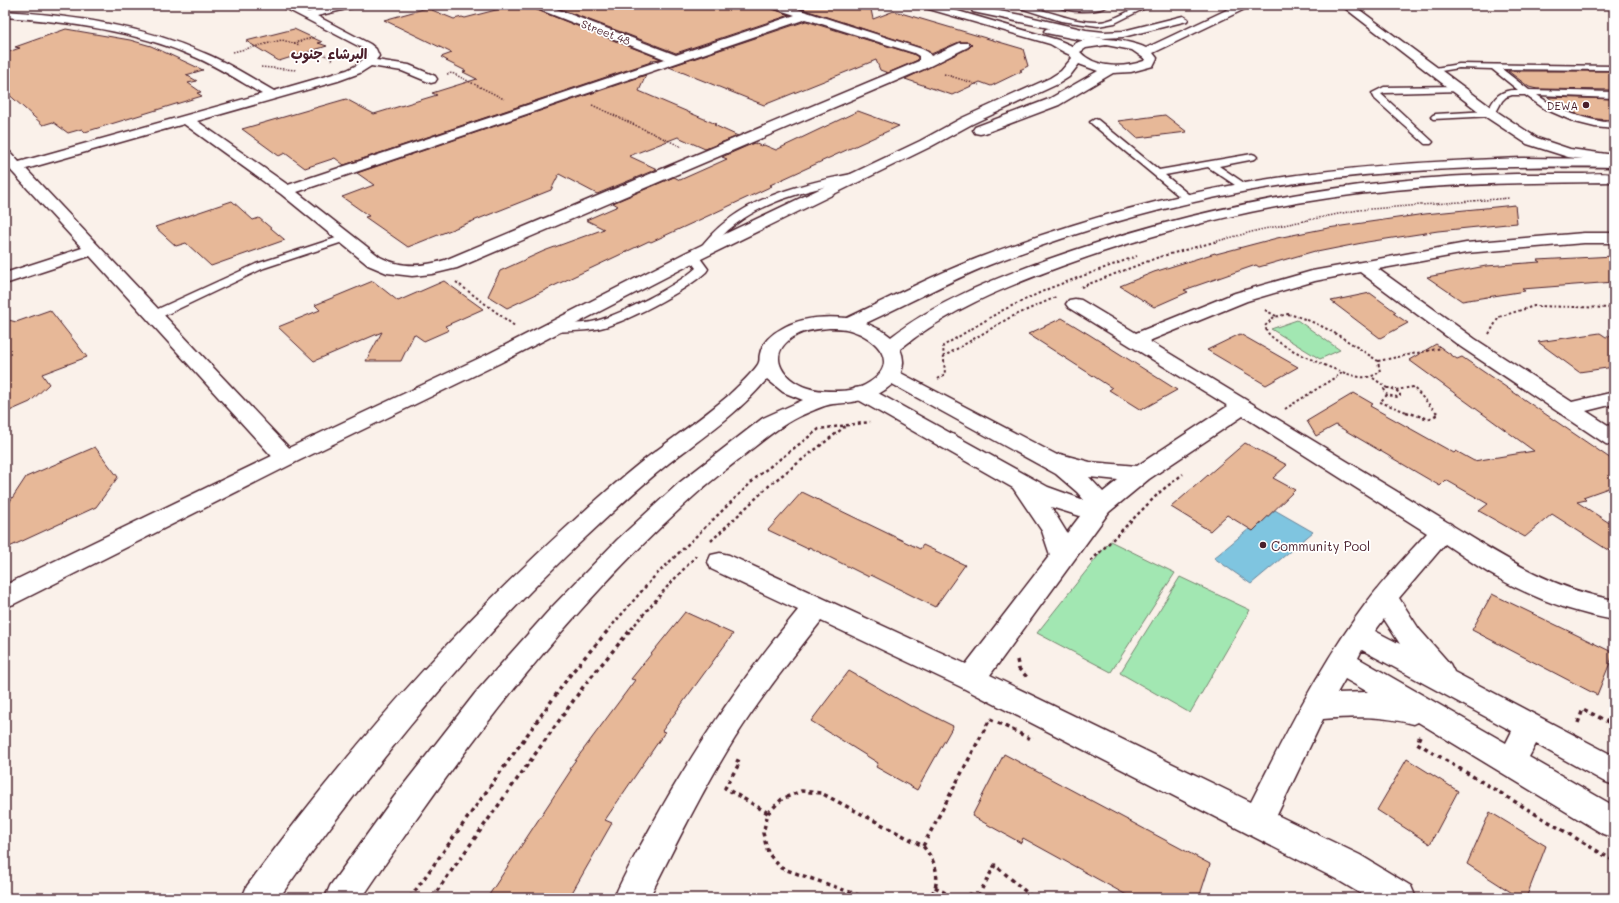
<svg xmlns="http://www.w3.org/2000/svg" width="1619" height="903" viewBox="0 0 1619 903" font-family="Mali,'Playpen Sans Arabic',sans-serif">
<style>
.green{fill:#a2e7b2;stroke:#76836e}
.water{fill:#7fc5e0;stroke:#6a8398}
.building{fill:#e7b898;stroke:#4a1f2b}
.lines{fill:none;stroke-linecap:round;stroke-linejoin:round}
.lane-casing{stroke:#4a1f2b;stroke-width:3}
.street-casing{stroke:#4a1f2b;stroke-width:3}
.secondary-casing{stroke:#4a1f2b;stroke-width:3}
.path-far3{stroke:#4a1f2b;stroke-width:1.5;stroke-dasharray:1.5 1.5;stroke-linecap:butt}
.path-far2{stroke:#4a1f2b;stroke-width:2;stroke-dasharray:2.5 2.5;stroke-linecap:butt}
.path-far1{stroke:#4a1f2b;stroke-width:2.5;stroke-dasharray:3 3;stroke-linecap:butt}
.path{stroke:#4a1f2b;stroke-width:3.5;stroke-dasharray:4 4;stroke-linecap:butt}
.lane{fill:#fff;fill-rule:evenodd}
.street{fill:#fff;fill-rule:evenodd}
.secondary{fill:#fff;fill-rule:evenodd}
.poi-dot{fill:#4a1f2b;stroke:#fff;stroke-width:1.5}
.labels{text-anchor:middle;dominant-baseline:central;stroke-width:3.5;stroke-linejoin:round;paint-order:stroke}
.far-street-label{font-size:11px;fill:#4a1f2b;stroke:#fff}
.far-poi-label{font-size:11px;fill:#4a1f2b;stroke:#fff;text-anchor:end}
.poi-label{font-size:13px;fill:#4a1f2b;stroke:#fff;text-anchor:start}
.far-district-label{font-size:14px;font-weight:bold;fill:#4a1f2b;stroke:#fff}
</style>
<rect width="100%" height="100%" fill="#faf1ea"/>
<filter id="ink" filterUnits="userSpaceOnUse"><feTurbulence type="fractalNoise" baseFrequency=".025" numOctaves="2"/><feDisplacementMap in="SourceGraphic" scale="8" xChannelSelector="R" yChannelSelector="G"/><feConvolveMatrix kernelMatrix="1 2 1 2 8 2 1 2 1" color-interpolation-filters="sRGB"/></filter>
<g filter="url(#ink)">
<g class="green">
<polygon points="1297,320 1340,350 1320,359 1271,329"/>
<polygon points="1110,541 1175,573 1111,672 1037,633"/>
<polygon points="1180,577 1250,610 1190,713 1120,673"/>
</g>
<polygon class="water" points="1273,509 1313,532 1251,584 1214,558"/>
<g class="building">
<polygon points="515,5 531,5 532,8 661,59 652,60 651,62 344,165 335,158 305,168 285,153 279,156 242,129 346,99 374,114 437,95 432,93 477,79 463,72 466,71 446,61 448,61 441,57 452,53 384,20 427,8 454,19 462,17 465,18"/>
<polygon points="550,5 768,5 770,8 790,15 676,53"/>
<polygon points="790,5 870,5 873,19 894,11 1023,49 1028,66 1020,70 1022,71 991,86 980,82 952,95 905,79 969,48 972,45 969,42 959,42 931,54 922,48"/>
<polygon points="806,21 913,54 918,57 918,60 888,73 880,70 876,60 764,105 669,67"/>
<polygon points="66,29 130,40 151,46 203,70 186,75 197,81 188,83 201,92 197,93 202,96 85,132 82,129 68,133 53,122 43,125 5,91 5,53 20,48 15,47"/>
<polygon points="294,29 322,42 318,43 327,46 279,61 246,41"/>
<polygon points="1508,71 1614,71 1614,90 1537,89 1529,87"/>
<polygon points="646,75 639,91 716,124 714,125 738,136 705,149 678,137 629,156 657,169 597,194 559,174 551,190 408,247 365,217 369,216 342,197 374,185 357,173"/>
<polygon points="1548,97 1614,99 1614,120 1596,119 1574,113 1562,108"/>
<polygon points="858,111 899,126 770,185 772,186 710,215 651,242 649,241 507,308 488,296 500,271 544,251 604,229 586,220 618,206 613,203 674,177 680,180 727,159 722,157 754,143 761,146 764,145 776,150"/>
<polygon points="1165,115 1187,132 1137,138 1118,121"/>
<polygon points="232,201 253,220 259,218 285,240 211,266 186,243 176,246 155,227"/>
<polygon points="1515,205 1517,223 1438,231 1367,242 1317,252 1315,251 1259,267 1256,265 1184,290 1188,292 1154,307 1120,286 1154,272 1215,253 1216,254 1277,238 1328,228 1425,214"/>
<polygon points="1614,256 1614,282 1522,289 1525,291 1462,301 1427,277 1486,266 1540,262 1537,260"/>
<polygon points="373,281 398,301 444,281 483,309 445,326 449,330 424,341 414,334 401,361 366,361 382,332 314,361 278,327 320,310 315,305"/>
<polygon points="1370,293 1396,312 1393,313 1408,323 1380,338 1331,301"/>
<polygon points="50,310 87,357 42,374 49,384 30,402 5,413 5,319 16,322"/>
<polygon points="1062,318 1090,335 1177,390 1141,410 1109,390 1112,388 1028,334"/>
<polygon points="1600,333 1606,337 1614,336 1614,367 1579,372 1538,342"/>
<polygon points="1240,334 1298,367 1266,385 1207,350"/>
<polygon points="1436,344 1457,359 1462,357 1614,461 1614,486 1583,497 1586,500 1577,502 1614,526 1614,554 1552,514 1525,537 1479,511 1488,504 1446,480 1440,486 1336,425 1316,436 1307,421 1354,393 1373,404 1370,406 1454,453 1456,451 1474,461 1534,451 1409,360"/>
<polygon points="1245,443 1287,465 1273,478 1295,490 1253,531 1227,515 1210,531 1171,507"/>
<polygon points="95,447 118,477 96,507 5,549 5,509 26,477"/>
<polygon points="802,492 920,549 923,545 965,565 935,607 871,575 869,577 809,547 808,549 768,530"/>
<polygon points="1492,594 1614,653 1597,695 1472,630"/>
<polygon points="685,612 733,634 662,731 665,732 605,820 612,823 569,898 487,898 571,770 569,769 635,680 631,679"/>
<polygon points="849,671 912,707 913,706 953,726 917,790 876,767 878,763 811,721"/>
<polygon points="1004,754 1210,864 1199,898 1132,898 1023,838 1021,843 972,816"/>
<polygon points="1407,759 1458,791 1430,844 1377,810"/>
<polygon points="1490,812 1546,846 1526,898 1520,898 1467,864"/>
</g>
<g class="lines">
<defs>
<g id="lane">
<path d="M1011,5C1041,5 1068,23 1099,22C1118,21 1132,5 1151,5L1115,23L1098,26L1061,21Z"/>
<path d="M1056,5L1082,7L1109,5C1099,13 1066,13 1056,5Z"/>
<path d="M1459,64L1614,66V70L1502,69L1529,90L1614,92V98L1537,95C1561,112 1585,120 1614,123V129L1595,127L1575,122L1545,109L1525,95H1512L1506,97L1502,101L1494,116L1433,119L1431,117L1433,115L1436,114L1488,111C1494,97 1501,89 1518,90L1492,69L1459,68L1435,72L1431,70L1435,68Z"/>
<polygon points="1459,86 1462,87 1463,89 1462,91 1385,93 1381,94 1431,140 1433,142 1431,144 1425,144 1375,99 1372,93 1384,87"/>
<polygon points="1095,119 1098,120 1159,170 1252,154 1255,155 1257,157 1255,159 1219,166 1250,187 1245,190 1241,189 1208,167 1165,175 1194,199 1193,201 1185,201 1092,124 1090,122"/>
<path d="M857,173L862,176L861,178C804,192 743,202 708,253H700L698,251C734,199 799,184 857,173Z"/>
<polygon points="345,235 349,236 351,238 349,240 264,268 157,319 149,319 147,316 149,313 256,264"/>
<path d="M693,253L697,254L708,269L706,272C685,291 624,324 596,329C582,331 567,331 553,332L548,331L547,328L548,325L553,324C567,323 582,325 596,321C622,314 676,286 696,268L687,256L689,254Z"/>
</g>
<g id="street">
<path d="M282,5H295L308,12L337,5H356L355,7L317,16L370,44L376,49L379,56L376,60L409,65L435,76L437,79L435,82L431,83L402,71L371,66L360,73L338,81L197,121L288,185L665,59L533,7L532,5H546L676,55L795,15L770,7L769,5H785L922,49L928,52L931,56L960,43H968L970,45L968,47L924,69L457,268L432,274L412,276L387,273L368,265L281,194L184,124L26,169L294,453L297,458L294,463L286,465L278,463L90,256L5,284V273L82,248L5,164V151L10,152L19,162L262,94C240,81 218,67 195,57C135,31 70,22 5,17V11C73,16 141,25 204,53C229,63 251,78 274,91L347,70L357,65L367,56L366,52L362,48L283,7ZM806,19L914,53L919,56V61L445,260C422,267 401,268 380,257L297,192Z"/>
<path d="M921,5H937L1058,40L1070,45L1080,53L1078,55C1070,58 1058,48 1050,44L922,7Z"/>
<polygon points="1341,5 1353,5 1496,111 1537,138 1570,149 1614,155 1614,163 1568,157 1527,144 1486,117"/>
<polygon points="1050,28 1106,39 1110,40 1112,42 1110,44 1106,45 1046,33 1044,31 1046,29"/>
<path d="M1584,233H1614V243H1584L1466,253L1378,269L1475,339L1572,402L1614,392V404L1586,411L1614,429V446L1606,444L1461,347L1360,272L1315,281L1247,301L1149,341L1447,522L1451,524L1453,526C1505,558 1552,589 1614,600V620C1573,613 1533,598 1496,577C1479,568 1462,555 1445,544L1399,598L1419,629L1450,664L1454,672L1614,756V785L1603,781L1536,744L1529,757L1614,806V838L1603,834L1418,722L1414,724C1381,716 1357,716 1323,719L1277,815L1360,855L1411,886L1416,898H1368L1336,879L961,687L821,621C791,659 761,697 735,738C703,789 676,844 649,898H614C625,872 640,847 653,823C695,747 743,677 798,610L711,569L708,562L711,555L720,553L729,555L966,664L1050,555L1042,531L1013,488L855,398L852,393L855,388L862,387L869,388L1048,487L1084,500L1077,492L1056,474L883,379L880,375L883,371L890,369L897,371L1057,455L1060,454L1090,462L1137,466L1228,406L1069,308L1066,304L1069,300L1075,299L1081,300L1136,333L1235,293L1312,271L1466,243ZM1243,416L1427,533C1402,560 1377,587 1356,617C1315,675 1283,739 1251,802L990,675L1109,512L1149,479ZM1089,477L1118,480L1103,492ZM1051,507L1080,516L1067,533ZM1384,619L1400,644L1375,631ZM1362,650L1512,731L1506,743L1358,658ZM1345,679L1368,692L1337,693Z"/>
</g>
<g id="secondary">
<path d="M1237,5H1250L1249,7L1153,53L1157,58L1153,66L1131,72L1113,73L1059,105L985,133L980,134L975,133L973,130L975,127L1049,99L1098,71L1079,64L1069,77L1058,84L972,124L930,147L699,260L500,363L294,463L14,604L5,607V585L278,453L486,355L687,252L920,141L962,118L1050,78L1061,71L1072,58L1068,53C1074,30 1130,40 1146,48ZM1106,45L1132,50L1145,59L1144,61C1124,68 1096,69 1080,52L1086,48Z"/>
<polygon points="977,7 1021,15 1086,30 1104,32 1123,31 1183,16 1188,19 1187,21 1123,37 1104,38 1086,36 973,12 972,10 973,8"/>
<path d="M1522,158L1614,159V167C1480,165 1344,170 1212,198C1136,214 1061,237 989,265C947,282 907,304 866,323L883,331L891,337C937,301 992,280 1046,260C1197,206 1355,177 1516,174C1539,174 1561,174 1584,174C1594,174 1605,172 1614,175V181L1610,182C1538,183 1466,183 1394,190C1281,201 1169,227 1062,266C1005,287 948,310 900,349C913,377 881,397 857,401C849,403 841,403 833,404C824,405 815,410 807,413C780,424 760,443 738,460C723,472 708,483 694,496C564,613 459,754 362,898H325L330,886L394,797L477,691L552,607L617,540L679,483L763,418L803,400L783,392L767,379C740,412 703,437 669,463C640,486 613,512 586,537C472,644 369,770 279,898H242L247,886C343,756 449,633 569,525C592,504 615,483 640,463C668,441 700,420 728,396C733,391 758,368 759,362C760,360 759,357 760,354C762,343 771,334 781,329C800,317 825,316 847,318C890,298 933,275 978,258C1064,225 1154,199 1245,183C1336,167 1429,161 1522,158ZM829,328C836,328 843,328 850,330C880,339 901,366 865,385C856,390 845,391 835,391C826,391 816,391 808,388C780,379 765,352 797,335C806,330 818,329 829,328Z"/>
</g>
</defs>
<use href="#lane" class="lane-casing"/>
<use href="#street" class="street-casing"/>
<use href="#secondary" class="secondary-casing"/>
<g class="path-far3">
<polyline points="294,43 315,37"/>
<polyline points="233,52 282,40 300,45"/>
<polyline points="319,53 332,58 331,61"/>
<polyline points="261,67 296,70"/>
<polyline points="447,74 452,73 504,99"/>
<polyline points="944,74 979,85"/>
<polyline points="592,105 682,147"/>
<polyline points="1214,242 1259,230 1358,210 1510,198"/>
</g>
<g class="path-far2">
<polyline points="456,282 516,327"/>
<polyline points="1081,287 1159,257 1218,241"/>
<polyline points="1265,310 1276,316"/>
<path d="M1288,314C1322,322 1349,342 1378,361L1380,372C1373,376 1368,378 1360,377C1343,375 1279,347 1269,334C1267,332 1266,329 1265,326L1274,317Z"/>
<polyline points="1489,334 1499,317 1534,306 1614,308"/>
<polyline points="943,357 1009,318 1056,297"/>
<polyline points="1378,361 1442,348"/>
<polyline points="1373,378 1387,388"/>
<polyline points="938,379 945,374 943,346 1001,311 1050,288 1137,256"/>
<polygon points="1387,388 1391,388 1400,393 1400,396 1397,397 1387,395 1384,389"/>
<polyline points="1396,390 1413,387 1437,413"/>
<polyline points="1387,395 1380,402 1409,413"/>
<polyline points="1285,409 1342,373"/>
</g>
<g class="path-far1">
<polyline points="1406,412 1429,419 1438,414 1436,412"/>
<polyline points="711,541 772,483 847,425"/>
<polyline points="1091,561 1161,491 1183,474"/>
<polyline points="609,629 653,578 759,475 819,429 870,422"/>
<polyline points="631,629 667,587 696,556"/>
</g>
<g class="path">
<polyline points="1017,660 1019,669 1029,679"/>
<polyline points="1578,723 1583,709 1614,725"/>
<polyline points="1420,736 1417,743 1614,861"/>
<polyline points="736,760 740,762 725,788 768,813"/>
<polyline points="923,846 990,719 1031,739 1033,737"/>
<polyline points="935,887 954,898"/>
<polyline points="978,896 995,865 1033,898"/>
<polyline points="410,898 573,671 610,628"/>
<polyline points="432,898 586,683 632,628"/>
<path d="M867,898L781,868L768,853L763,833L768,813L782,799L801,791L821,793L923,846C936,862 943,880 929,898"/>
<polyline points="962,898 970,894 979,898"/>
</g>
<use href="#lane" class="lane"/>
<use href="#street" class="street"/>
<use href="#secondary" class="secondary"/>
</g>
</g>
<g class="poi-dot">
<circle cx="1586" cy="105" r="4"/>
<circle cx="1263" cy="545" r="4"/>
</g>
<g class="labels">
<g class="far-street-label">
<text transform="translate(606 32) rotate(21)">Street 48</text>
</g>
<g class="far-poi-label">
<text x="1578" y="105">DEWA</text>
</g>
<g class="poi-label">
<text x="1271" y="545">Community Pool</text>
</g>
<g class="far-district-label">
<text x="329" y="53">البرشاء جنوب</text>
</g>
</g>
<rect width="1619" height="903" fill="none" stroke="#fff" stroke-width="20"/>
<rect x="10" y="10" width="1599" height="883" fill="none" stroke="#4a1f2b" stroke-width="1.5" filter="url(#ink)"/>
</svg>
